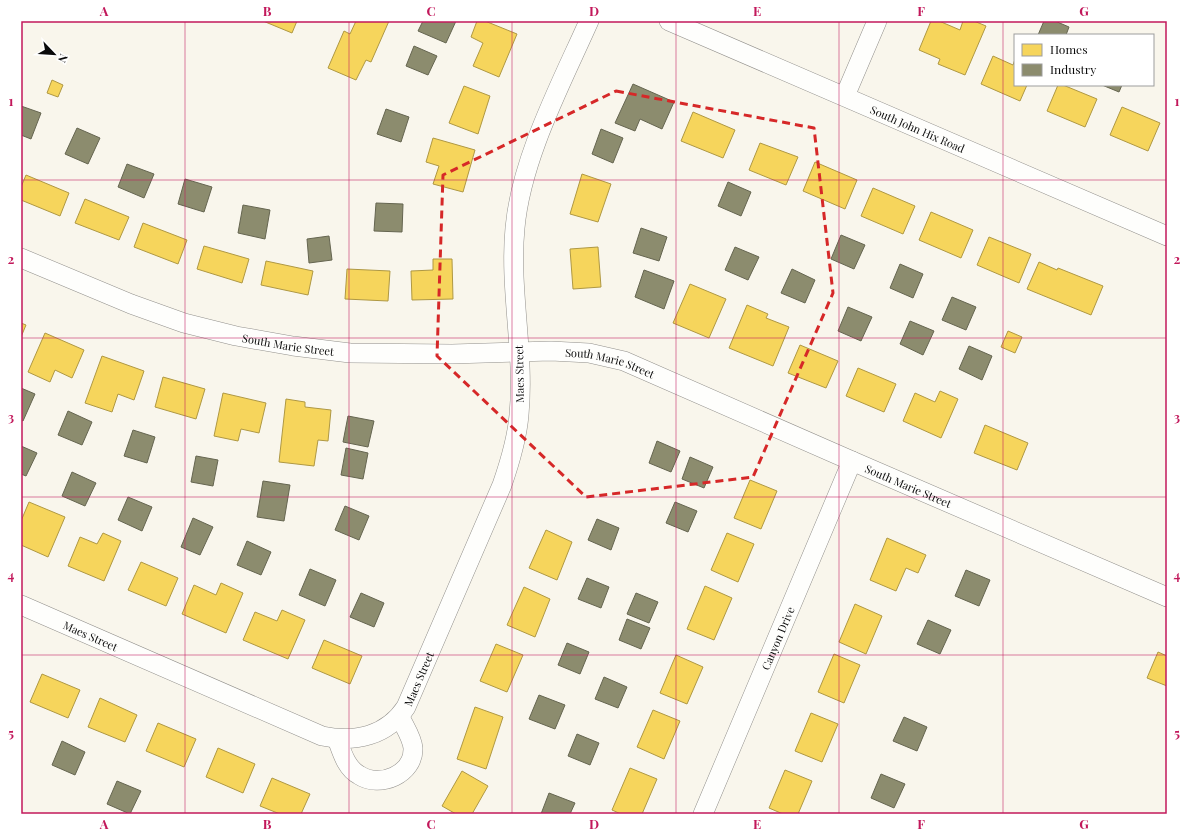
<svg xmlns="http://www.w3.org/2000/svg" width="1188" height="835" viewBox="0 0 1188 835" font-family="'Playfair Display',serif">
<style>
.homes{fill:#f6d55c;stroke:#af9843}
.industry{fill:#8c8c6e;stroke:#656550}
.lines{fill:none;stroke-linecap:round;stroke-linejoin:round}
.street-casing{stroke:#92908c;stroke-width:20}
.street{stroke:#fefefc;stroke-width:19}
.marked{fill:none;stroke:#d62828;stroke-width:3;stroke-dasharray:8 5;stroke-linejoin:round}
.grid{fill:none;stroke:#c2185b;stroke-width:1;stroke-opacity:0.55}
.labels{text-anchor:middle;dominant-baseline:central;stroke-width:4;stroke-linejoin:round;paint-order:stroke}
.street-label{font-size:11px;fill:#0a0a0a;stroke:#fff}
.neatline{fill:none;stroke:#c2185b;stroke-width:1.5}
.grid-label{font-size:13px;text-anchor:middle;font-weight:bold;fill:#c2185b}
</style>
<rect width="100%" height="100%" fill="#f9f6ec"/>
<g class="homes">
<polygon points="263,21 297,21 292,33"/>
<polygon points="356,21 389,21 371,62 366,60 356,80 328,68 344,31 350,34"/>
<polygon points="477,21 485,21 517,34 499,77 473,66 483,43 471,37"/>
<polygon points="931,21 939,21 960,30 963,21 974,21 986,26 965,75 938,64 940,59 919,50"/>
<polygon points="993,56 1013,65 1015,59 1015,85 1027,85 1020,101 981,84"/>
<polygon points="52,80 63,85 58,97 47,93"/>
<polygon points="1058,85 1063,85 1097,99 1085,127 1047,111"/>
<polygon points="464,86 490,96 478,134 449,123"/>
<polygon points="1122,107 1160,123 1148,151 1110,135"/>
<polygon points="693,112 735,130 723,158 681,141"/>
<polygon points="433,138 475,150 463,192 433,184 439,166 426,162"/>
<polygon points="760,143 798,157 786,185 749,170"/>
<polygon points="815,162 857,180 845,209 803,191"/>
<polygon points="582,174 611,184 598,222 570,214"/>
<polygon points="26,175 69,193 60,216 21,200 21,187"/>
<polygon points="873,188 915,206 903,234 861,216"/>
<polygon points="85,199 129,217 119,240 75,223"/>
<polygon points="931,212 973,230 961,258 919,240"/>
<polygon points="143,223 187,240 178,264 134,247"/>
<polygon points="989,237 1031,254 1019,283 977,265"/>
<polygon points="204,246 249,259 242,283 197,269"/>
<polygon points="598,247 601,287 573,289 570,249"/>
<polygon points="433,259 452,259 453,299 412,300 411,271 433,270"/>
<polygon points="266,261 313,271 308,295 261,285"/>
<polygon points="1039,262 1057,270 1058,268 1103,286 1091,315 1027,289"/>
<polygon points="347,269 390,271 388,301 345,299"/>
<polygon points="690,284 726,299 709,338 673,323"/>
<polygon points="747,305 768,314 766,318 789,327 773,366 729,348"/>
<polygon points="21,323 26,325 21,337"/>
<polygon points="1008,331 1022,337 1015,353 1001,347"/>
<polygon points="45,333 84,350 72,378 55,370 50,382 28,372"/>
<polygon points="800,345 838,361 826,388 788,373"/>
<polygon points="102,356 144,371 134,400 118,394 112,412 85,403"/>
<polygon points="858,368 896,384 884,412 846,396"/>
<polygon points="163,377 205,389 196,419 155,407"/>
<polygon points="940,391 958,399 941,438 903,421 915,393 935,402"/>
<polygon points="223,393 266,403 259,433 241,429 238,441 214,436"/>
<polygon points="286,399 305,402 305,407 331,410 328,441 318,440 314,466 279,462"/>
<polygon points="985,425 1028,443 1017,470 974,453"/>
<polygon points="750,480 777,491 761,529 734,518"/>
<polygon points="29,502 65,517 48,557 21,545 21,521"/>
<polygon points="546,530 572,542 557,580 529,568"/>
<polygon points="103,533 121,541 104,581 68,566 80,537 97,544"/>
<polygon points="727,533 754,544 738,582 711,570"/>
<polygon points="887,538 926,555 918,573 906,568 896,591 870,580"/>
<polygon points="141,562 178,578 166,606 128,590"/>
<polygon points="221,583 243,593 226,633 182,614 194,585 216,595"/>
<polygon points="705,586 732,598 714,640 687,629"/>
<polygon points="524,587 550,599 535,637 507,625"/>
<polygon points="855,604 882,616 866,654 839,642"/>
<polygon points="282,610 305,620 288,659 243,640 255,612 277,621"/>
<polygon points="324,640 362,656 350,684 312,668"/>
<polygon points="496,644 523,655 507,692 480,681"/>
<polygon points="1158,652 1167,656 1167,686 1147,678"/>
<polygon points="834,654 860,665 844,703 818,692"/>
<polygon points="676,655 703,667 687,704 660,693"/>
<polygon points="42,674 80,690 68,718 30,702"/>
<polygon points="100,698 137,715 125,742 88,727"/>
<polygon points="475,707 503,717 486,769 457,759"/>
<polygon points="653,710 680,721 664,759 637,747"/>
<polygon points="811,713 838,724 822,762 795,751"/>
<polygon points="158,723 196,739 184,767 146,751"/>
<polygon points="218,748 255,764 243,793 206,777"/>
<polygon points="630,768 657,779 642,814 621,814 612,810"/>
<polygon points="785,770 812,781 798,814 783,814 769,808"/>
<polygon points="462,771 488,786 472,814 456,814 442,806"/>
<polygon points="272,778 310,794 301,814 280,814 260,806"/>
</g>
<g class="industry">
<polygon points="423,21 456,21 446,43 418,31"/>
<polygon points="1044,21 1055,21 1069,27 1066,35 1038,35"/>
<polygon points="414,46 437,56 428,75 406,66"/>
<polygon points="633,84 674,102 662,129 640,119 635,131 615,123"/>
<polygon points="1102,85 1122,85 1119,92"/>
<polygon points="21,106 41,113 31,139 21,135"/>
<polygon points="386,109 409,117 401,142 377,134"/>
<polygon points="77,128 100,138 88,164 65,154"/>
<polygon points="601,129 623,138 613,163 592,154"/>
<polygon points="127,164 154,174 144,198 118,187"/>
<polygon points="185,179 212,187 204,212 178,204"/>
<polygon points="728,182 751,192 741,216 718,206"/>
<polygon points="376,203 403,204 402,232 374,231"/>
<polygon points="243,205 270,210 265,239 238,233"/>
<polygon points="641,228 667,237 659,261 633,253"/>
<polygon points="841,235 865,245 854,269 831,259"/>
<polygon points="329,236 332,260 309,263 307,239"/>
<polygon points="735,247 759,257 748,280 725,270"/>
<polygon points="900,264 923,274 913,298 890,288"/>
<polygon points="792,269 815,280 805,303 781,293"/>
<polygon points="644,270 674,281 664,309 635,297"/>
<polygon points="952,297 976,307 966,330 942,320"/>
<polygon points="848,307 872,317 861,341 838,331"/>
<polygon points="910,321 934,331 923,355 900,344"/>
<polygon points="969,346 992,356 982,380 959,369"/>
<polygon points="21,388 35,394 23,421 21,420"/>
<polygon points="68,411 92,422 82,445 58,435"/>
<polygon points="348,416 374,421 368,447 343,442"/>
<polygon points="133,430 155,437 147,463 124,456"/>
<polygon points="657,441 680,451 671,472 649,463"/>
<polygon points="21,446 37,453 26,476 21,474"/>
<polygon points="346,448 368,453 363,479 341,475"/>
<polygon points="196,456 218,460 213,486 191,482"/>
<polygon points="690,457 713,467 704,488 682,479"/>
<polygon points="72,472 96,483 85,506 62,496"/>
<polygon points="263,481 290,485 284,521 257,517"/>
<polygon points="128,497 152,507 142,531 118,520"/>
<polygon points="675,502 697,511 688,532 666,523"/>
<polygon points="345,506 369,516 359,540 335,530"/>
<polygon points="193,518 213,527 200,555 181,547"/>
<polygon points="597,519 619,528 611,550 588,540"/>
<polygon points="247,541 271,552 261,575 237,565"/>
<polygon points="310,569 336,580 325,606 299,595"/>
<polygon points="966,570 990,580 979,606 955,596"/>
<polygon points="587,578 609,587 601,608 578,599"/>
<polygon points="361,593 384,603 374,627 350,617"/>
<polygon points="636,593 658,602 649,623 627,614"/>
<polygon points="627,619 650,628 641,649 619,640"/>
<polygon points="928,620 951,630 940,654 917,644"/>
<polygon points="567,643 589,652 580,674 558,665"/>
<polygon points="604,677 627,687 618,708 595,699"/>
<polygon points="539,695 565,705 555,729 529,719"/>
<polygon points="904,717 927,727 917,751 893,741"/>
<polygon points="577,734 599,743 590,765 568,756"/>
<polygon points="62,741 85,752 75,775 52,765"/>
<polygon points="881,774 905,784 894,808 871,798"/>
<polygon points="117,781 141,791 130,814 107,804"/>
<polygon points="549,793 575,803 570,814 541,814"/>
</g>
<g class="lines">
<defs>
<g id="street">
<path id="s1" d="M669,21L1167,236"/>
<polyline points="845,96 877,21"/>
<path id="s2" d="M21,258L131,304L184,323L236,336L293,346L350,353L452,354L551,351L589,353L624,361L852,461L1167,597"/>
<path id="s3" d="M21,605L322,736C355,743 387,736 406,707L502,485C510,462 517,439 519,415C525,352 509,290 515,228C521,159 561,84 589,21"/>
<path d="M337,739C342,752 346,768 359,775C380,789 414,774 413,748C412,737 404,726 400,717"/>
<path id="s4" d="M703,814L852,461"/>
</g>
</defs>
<use href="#street" class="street-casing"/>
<use href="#street" class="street"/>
</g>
<path class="marked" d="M616,91L814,128L833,293L753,477L586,497L437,356L443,175Z"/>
<path class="grid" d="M185,21V814M349,21V814M512,21V814M676,21V814M839,21V814M1003,21V814M21,180H1167M21,338H1167M21,497H1167M21,655H1167"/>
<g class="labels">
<g class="street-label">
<text stroke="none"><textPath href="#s1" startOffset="271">South John Hix Road</textPath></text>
<text stroke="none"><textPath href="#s2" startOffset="282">South Marie Street</textPath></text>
<text stroke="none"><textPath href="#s2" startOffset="606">South Marie Street</textPath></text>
<text transform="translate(519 374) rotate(-91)">Maes Street</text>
<text stroke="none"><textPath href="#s2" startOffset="930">South Marie Street</textPath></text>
<text stroke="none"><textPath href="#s3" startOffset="76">Maes Street</textPath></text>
<text stroke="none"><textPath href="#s4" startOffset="191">Canyon Drive</textPath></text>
<text stroke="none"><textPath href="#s3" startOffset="454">Maes Street</textPath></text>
</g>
</g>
<rect width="1188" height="835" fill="none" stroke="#ffffff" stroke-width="44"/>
<rect x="1014" y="34" width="140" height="52" fill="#ffffff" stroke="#9d9d9d"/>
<rect x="1022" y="44" width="20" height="12" fill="#f6d55c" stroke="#9d9d9d"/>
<text x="1050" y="54" font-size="12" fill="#0a0a0a">Homes</text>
<rect x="1022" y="64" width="20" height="12" fill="#8c8c6e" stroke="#9d9d9d"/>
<text x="1050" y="74" font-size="12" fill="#0a0a0a">Industry</text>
<g transform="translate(54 54) rotate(115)" stroke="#ffffff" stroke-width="3" paint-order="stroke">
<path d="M0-3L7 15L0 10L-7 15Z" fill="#0a0a0a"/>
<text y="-6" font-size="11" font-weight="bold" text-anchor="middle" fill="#0a0a0a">N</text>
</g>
<rect x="22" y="22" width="1144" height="791" class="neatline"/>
<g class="grid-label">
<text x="104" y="16">A</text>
<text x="267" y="16">B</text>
<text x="431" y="16">C</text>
<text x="594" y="16">D</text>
<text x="757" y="16">E</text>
<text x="921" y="16">F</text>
<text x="1084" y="16">G</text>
<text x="11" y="106">1</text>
<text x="1177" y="106">1</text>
<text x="11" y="264">2</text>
<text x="1177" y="264">2</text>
<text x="11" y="422">3</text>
<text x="1177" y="422">3</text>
<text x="11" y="580">4</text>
<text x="1177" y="580">4</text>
<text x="11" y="738">5</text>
<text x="1177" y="738">5</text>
<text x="104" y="829">A</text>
<text x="267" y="829">B</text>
<text x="431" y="829">C</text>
<text x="594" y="829">D</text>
<text x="757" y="829">E</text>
<text x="921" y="829">F</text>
<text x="1084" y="829">G</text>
</g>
</svg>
